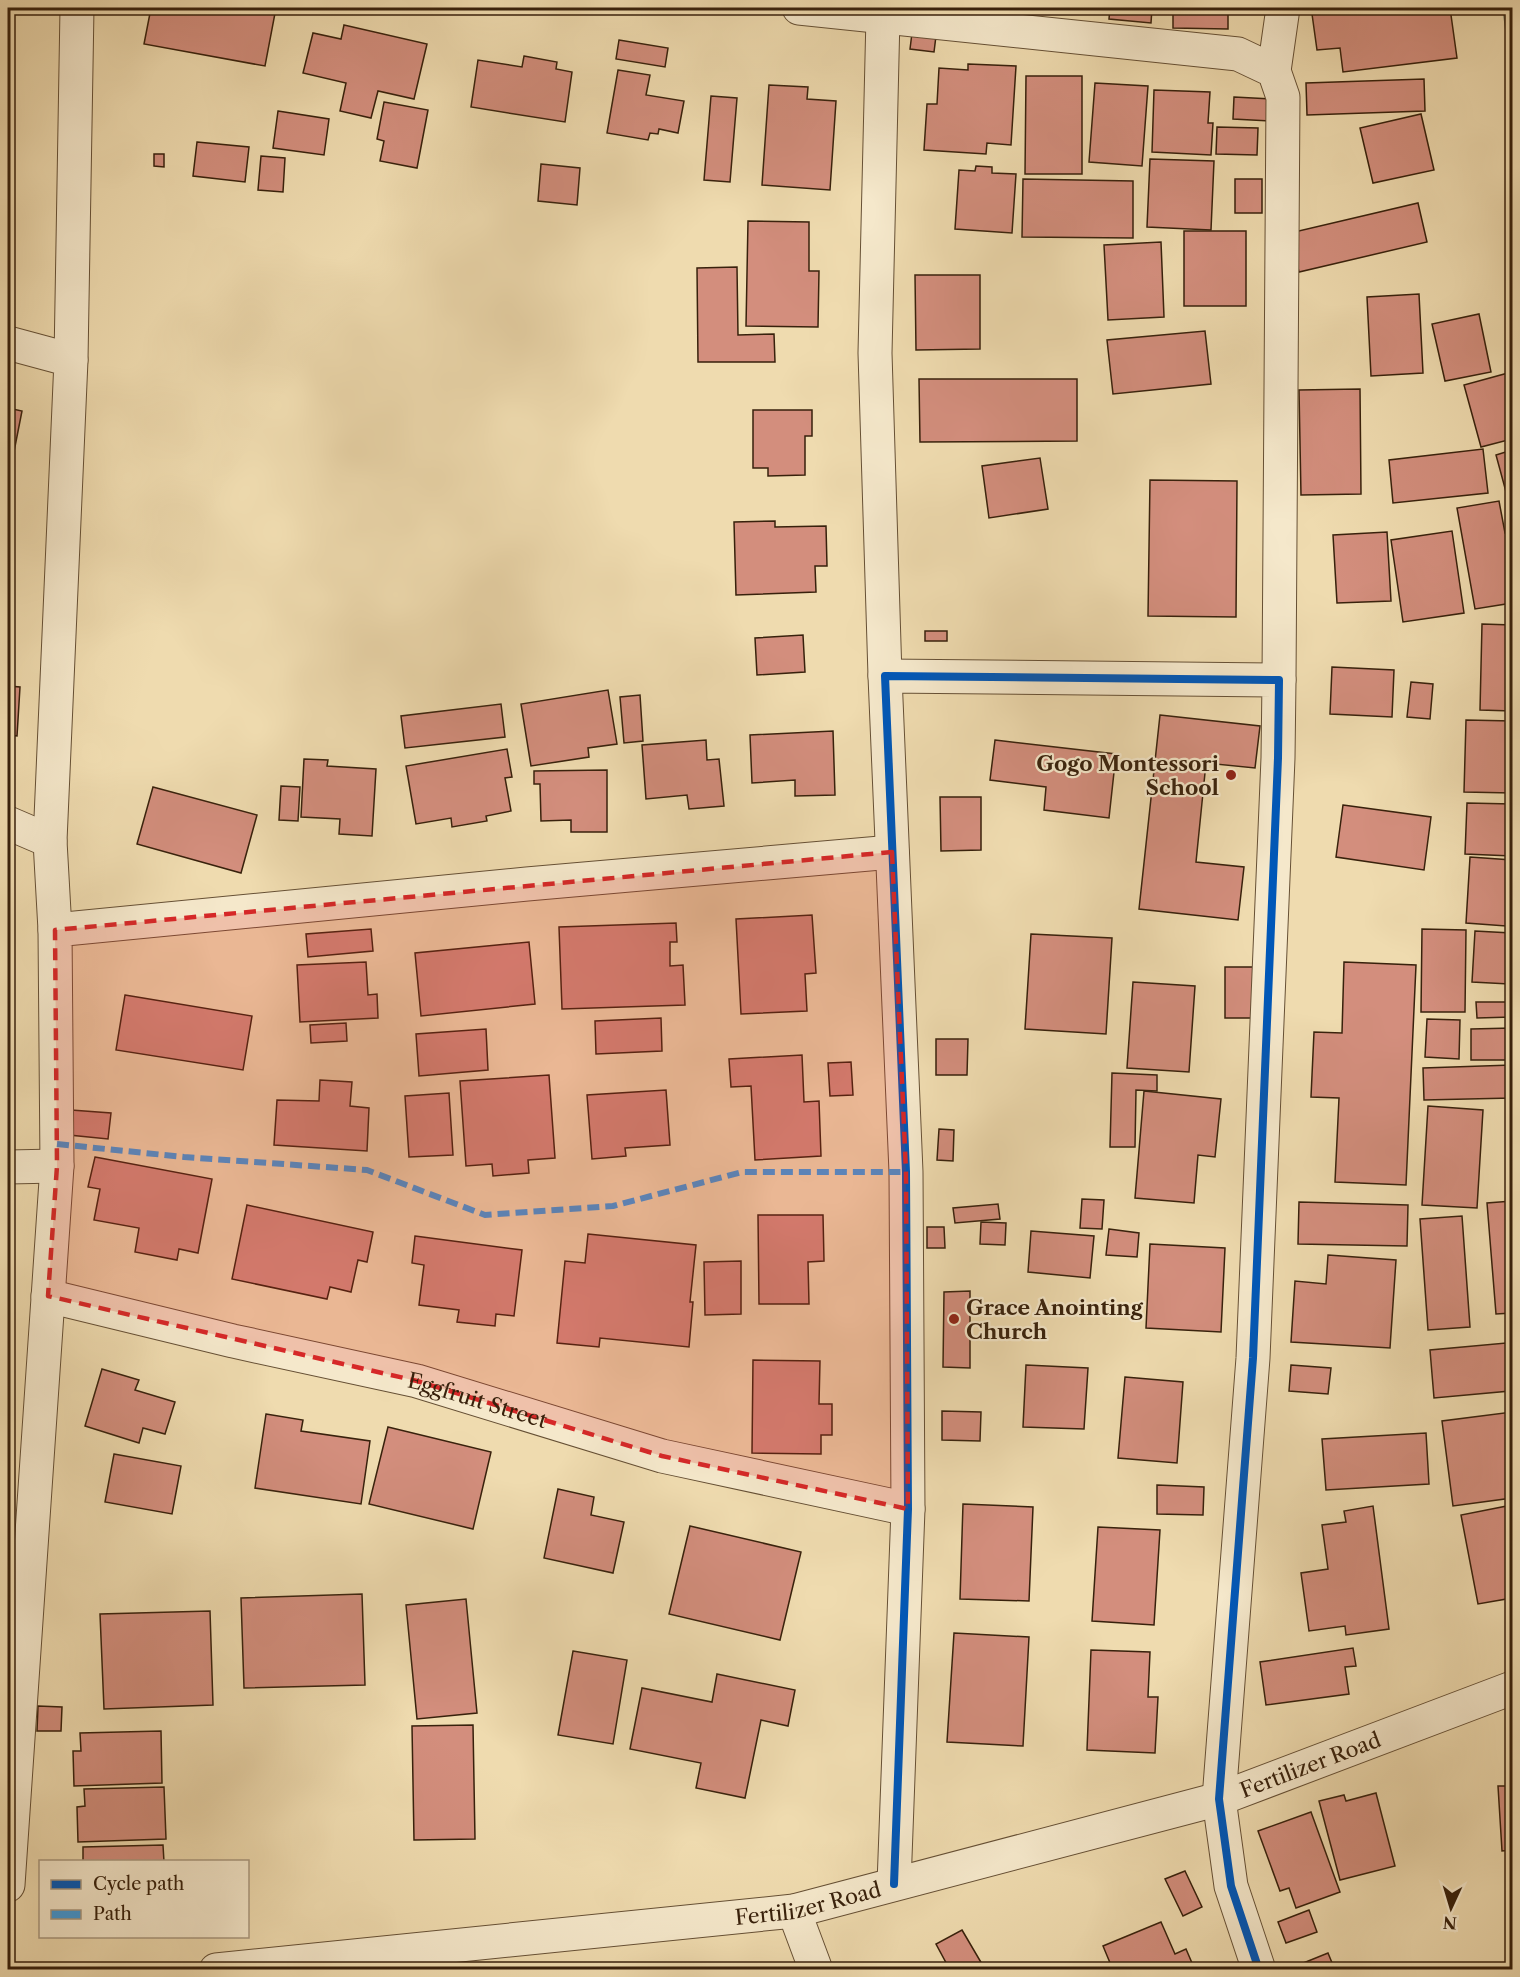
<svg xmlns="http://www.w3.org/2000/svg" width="1520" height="1977" viewBox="0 0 1520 1977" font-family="'Libre Caslon Text',serif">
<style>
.water{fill:#9bbca5;stroke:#737e68;stroke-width:1.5}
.building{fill:#d38e7d;stroke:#38210c;stroke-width:1.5}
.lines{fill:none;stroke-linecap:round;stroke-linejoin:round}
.minor-casing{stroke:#665035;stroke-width:35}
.minor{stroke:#f5e8cb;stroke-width:33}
.quiet{stroke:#3e9bde;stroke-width:6;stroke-dasharray:12 6;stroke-linecap:butt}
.cycleway-casing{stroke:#f5e8cb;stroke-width:11}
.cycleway{stroke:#0057b8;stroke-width:8}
.marked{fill:#d62828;fill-opacity:0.2;stroke:#d62828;stroke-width:4.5;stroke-dasharray:12 8;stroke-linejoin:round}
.poi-dot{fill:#8f2418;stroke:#f5e8cb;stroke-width:2}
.labels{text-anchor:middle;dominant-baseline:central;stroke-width:4.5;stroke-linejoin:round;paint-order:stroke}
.poi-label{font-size:21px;font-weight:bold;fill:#38210c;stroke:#f5e8cb;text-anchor:end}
.street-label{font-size:21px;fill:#38210c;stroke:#f5e8cb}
</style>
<rect width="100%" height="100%" fill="#efdbaf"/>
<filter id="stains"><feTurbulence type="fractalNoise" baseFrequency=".00333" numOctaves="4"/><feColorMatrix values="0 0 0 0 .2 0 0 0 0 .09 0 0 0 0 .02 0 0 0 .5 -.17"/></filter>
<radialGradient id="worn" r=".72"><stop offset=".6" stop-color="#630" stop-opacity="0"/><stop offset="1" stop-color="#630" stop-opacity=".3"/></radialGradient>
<polygon class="water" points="1503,8 1512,8 1512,78"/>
<g class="building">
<polygon points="151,8 276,8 265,66 144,44"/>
<polygon points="975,8 1020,8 1019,13"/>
<polygon points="1110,8 1152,8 1151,23 1109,19"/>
<polygon points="1173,8 1228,8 1228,29 1173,28"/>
<polygon points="1369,8 1450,8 1457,58 1343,72 1340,48 1317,50 1312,14"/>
<polygon points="344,25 427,44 414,99 378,91 371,118 340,111 346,83 303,73 313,33 341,39"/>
<polygon points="913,25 937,28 934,52 910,49"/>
<polygon points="619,40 668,48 665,67 616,59"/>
<polygon points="524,56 557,62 556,69 572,72 565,122 471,107 478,60 522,67"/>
<polygon points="968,64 1016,66 1011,145 987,143 986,154 924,150 927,104 937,104 939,68 968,70"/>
<polygon points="618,70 650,75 646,95 684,101 678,133 659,129 658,134 650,133 648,140 607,133"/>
<polygon points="1026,76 1082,76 1082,174 1025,174"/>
<polygon points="1424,79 1425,111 1307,115 1306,83"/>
<polygon points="1095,83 1148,86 1142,166 1089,162"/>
<polygon points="769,85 808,87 807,99 836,101 830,190 762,185"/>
<polygon points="1154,90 1210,92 1208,123 1213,123 1211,155 1152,152"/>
<polygon points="711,96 737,98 730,182 704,180"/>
<polygon points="1234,97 1272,99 1270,121 1233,119"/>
<polygon points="384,102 428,110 417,168 380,161 384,141 377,139"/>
<polygon points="278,111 329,119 324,155 273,148"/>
<polygon points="1421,114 1434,170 1373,183 1360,128"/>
<polygon points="1217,127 1258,128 1257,155 1216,154"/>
<polygon points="197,142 249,147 245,182 193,176"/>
<polygon points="154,154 164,154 164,167 154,166"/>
<polygon points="261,156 285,158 283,192 258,190"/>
<polygon points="1150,159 1214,161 1211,230 1147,227"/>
<polygon points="541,164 580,168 577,205 538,201"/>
<polygon points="976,166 992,167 992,173 1016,174 1012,233 955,229 959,170 975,171"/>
<polygon points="1023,179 1133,181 1133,238 1022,237"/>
<rect x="1235" y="179" width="27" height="34"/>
<polygon points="1418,203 1427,242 1299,272 1290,233"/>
<polygon points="748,221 809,222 809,271 819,271 818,327 746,326"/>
<rect x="1184" y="231" width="62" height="75"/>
<polygon points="1161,242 1164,317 1108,320 1104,245"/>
<polygon points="737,267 738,335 774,334 775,362 698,362 697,268"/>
<polygon points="915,275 980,275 980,349 916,350"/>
<polygon points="1419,294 1423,373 1371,376 1367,297"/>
<polygon points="1479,314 1491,372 1445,381 1432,324"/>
<polygon points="1205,331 1211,384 1113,394 1107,340"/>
<polygon points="1508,373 1512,390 1512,439 1481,447 1464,385"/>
<polygon points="919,379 1077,379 1077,441 920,442"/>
<polygon points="1360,389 1361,494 1301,495 1299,390"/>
<polygon points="8,408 22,411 9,477 8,477"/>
<polygon points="753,410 812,410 812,436 805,436 805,475 768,476 768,468 753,468"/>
<polygon points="1483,449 1488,493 1393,503 1389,460"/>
<polygon points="1512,450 1512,514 1496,455"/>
<polygon points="1040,458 1048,509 989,518 982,466"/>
<polygon points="1150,480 1237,481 1236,617 1148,616"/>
<polygon points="1499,501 1505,533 1512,532 1512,603 1475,609 1457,508"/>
<polygon points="775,521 775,527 826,526 827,566 815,566 816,592 736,595 734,522"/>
<polygon points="1452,531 1464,613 1403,622 1391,540"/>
<polygon points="1387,532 1391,601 1337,603 1333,535"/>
<polygon points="1482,624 1512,625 1512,711 1480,710"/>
<rect x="925" y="631" width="22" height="10"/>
<polygon points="803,635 805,672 757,675 755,638"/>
<polygon points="1332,667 1394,670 1392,717 1330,714"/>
<polygon points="1411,682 1433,684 1430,719 1407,717"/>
<polygon points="8,686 20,687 17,736 8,735"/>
<polygon points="608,690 617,744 588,748 589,757 531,766 521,704"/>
<polygon points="640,695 643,741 624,743 620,697"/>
<polygon points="501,704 505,737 405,748 401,716"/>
<polygon points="1160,715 1260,726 1255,768 1206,763 1196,862 1244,867 1238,920 1139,909"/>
<polygon points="1466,720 1512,721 1512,793 1464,792"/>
<polygon points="833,731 835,795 795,796 795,780 752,783 750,735"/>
<polygon points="706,740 707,760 719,759 724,806 689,809 687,795 646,799 642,745"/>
<polygon points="995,740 1116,754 1109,818 1044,810 1046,787 990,780"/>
<polygon points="507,749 512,777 505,778 511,811 486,816 487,821 452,827 451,818 416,824 406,766"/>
<polygon points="304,759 328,760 327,766 376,769 372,836 339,834 340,819 301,817"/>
<polygon points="607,770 607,832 571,832 571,820 541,821 540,784 534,784 534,771"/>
<polygon points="281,786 300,787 298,821 279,820"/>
<polygon points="153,787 257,815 241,873 137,844"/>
<polygon points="940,797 981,797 981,850 941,851"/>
<polygon points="1467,803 1512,804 1512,856 1465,854"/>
<polygon points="1343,805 1431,817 1424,870 1336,857"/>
<polygon points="1470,857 1512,860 1512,900 1508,900 1506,926 1466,923"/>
<polygon points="812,915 816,973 805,974 807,1011 741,1014 736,919"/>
<polygon points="676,923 677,942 670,942 670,966 683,965 685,1005 562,1009 559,927"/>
<polygon points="371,929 373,951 308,957 306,934"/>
<polygon points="1422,929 1466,930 1465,1012 1421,1012"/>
<polygon points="1475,931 1511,933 1509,984 1472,982"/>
<polygon points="1031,934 1112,938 1106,1034 1025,1029"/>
<polygon points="529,942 535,1004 421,1016 415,953"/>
<polygon points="366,962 368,995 377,994 378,1018 300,1022 297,965"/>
<polygon points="1344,962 1416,965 1406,1185 1335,1182 1339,1098 1311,1097 1314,1032 1342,1033"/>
<rect x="1225" y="967" width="33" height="51"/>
<polygon points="1133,982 1195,986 1189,1072 1127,1068"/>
<polygon points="125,995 252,1016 243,1070 116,1050"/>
<polygon points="1476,1002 1512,1002 1512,1017 1477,1018"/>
<polygon points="661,1018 662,1051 596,1054 595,1021"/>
<polygon points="1427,1019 1460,1020 1459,1059 1425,1057"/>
<polygon points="346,1023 347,1041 311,1043 310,1025"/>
<polygon points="8,1026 12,1026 8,1100"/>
<polygon points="1512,1028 1512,1060 1471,1060 1471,1029"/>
<polygon points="486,1029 488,1070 419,1076 416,1034"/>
<polygon points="936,1039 968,1039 967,1075 936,1075"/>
<polygon points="802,1055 804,1102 819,1101 821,1156 755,1160 751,1086 731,1087 729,1059"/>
<polygon points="851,1062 853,1095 830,1096 828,1063"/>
<polygon points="1512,1065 1512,1098 1424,1100 1423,1068"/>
<polygon points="1112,1073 1157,1075 1157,1091 1136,1090 1135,1147 1110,1147"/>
<polygon points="549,1075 555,1158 528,1160 529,1173 493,1176 492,1164 466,1166 460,1081"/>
<polygon points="320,1080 352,1082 350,1106 369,1108 367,1151 274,1145 277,1100 319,1101"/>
<polygon points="666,1090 670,1145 625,1148 626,1156 592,1159 587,1095"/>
<polygon points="1144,1091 1221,1099 1215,1157 1198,1155 1194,1203 1135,1198"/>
<polygon points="449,1093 453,1155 409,1157 405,1096"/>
<polygon points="1428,1106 1483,1110 1477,1208 1422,1205"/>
<polygon points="71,1110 111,1113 108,1139 69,1135"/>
<polygon points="939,1129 954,1130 953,1161 937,1160"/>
<polygon points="95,1157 212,1179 198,1253 179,1249 177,1260 135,1252 139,1228 94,1220 100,1189 88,1187"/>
<polygon points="1082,1199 1104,1200 1102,1229 1080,1228"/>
<polygon points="1512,1201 1512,1313 1496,1314 1487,1203"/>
<polygon points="1299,1202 1408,1205 1407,1246 1298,1244"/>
<polygon points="998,1204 1000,1219 955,1223 953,1208"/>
<polygon points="247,1205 373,1232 367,1262 358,1260 351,1292 330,1287 327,1299 232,1279"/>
<polygon points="758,1215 823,1215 824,1261 808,1262 809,1304 759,1304"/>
<polygon points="1462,1216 1470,1327 1428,1330 1420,1219"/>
<polygon points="981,1222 1006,1223 1005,1245 980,1244"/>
<polygon points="927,1227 944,1227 945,1248 927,1248"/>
<polygon points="1109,1229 1139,1233 1137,1257 1106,1255"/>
<polygon points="1031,1231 1094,1236 1090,1278 1028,1272"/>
<polygon points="588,1234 696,1245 690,1302 693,1302 689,1347 600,1338 599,1347 557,1343 565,1261 585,1263"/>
<polygon points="415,1236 522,1250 514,1316 496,1314 495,1326 457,1322 459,1310 419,1305 424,1265 412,1263"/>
<polygon points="1150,1244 1225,1248 1221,1332 1146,1328"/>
<polygon points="1328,1255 1396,1260 1390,1348 1291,1342 1295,1281 1326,1284"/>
<polygon points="741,1261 741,1314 705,1315 704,1262"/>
<polygon points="970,1291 970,1368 943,1367 944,1292"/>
<polygon points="1506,1343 1510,1391 1434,1398 1430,1350"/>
<polygon points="753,1360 820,1361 819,1404 832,1404 832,1435 821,1435 821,1454 752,1453"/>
<polygon points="1026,1365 1088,1368 1084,1429 1023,1427"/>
<polygon points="1291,1365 1331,1368 1328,1394 1289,1391"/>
<polygon points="102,1369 139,1380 135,1390 175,1402 165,1434 143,1428 139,1443 85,1426"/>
<polygon points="1125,1377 1183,1382 1177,1463 1118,1458"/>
<polygon points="942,1411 981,1412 980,1441 942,1440"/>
<polygon points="1512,1412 1512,1498 1453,1506 1442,1421"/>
<polygon points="266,1414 303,1420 301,1431 370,1441 361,1504 255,1488"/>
<polygon points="388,1427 491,1452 473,1529 369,1504"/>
<polygon points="1426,1433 1429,1484 1326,1490 1322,1439"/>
<polygon points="114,1454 181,1466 172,1514 105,1502"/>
<polygon points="1157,1485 1204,1487 1203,1515 1157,1514"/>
<polygon points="558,1489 594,1497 591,1515 624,1522 613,1573 544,1558"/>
<polygon points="963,1504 1033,1507 1029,1601 960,1599"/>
<polygon points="1512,1505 1512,1598 1478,1604 1461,1515"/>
<polygon points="1373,1506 1389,1629 1346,1635 1345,1626 1309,1631 1301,1573 1328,1569 1322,1525 1346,1522 1344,1511"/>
<polygon points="690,1526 801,1552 780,1640 669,1614"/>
<polygon points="1098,1527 1160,1530 1154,1625 1092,1621"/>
<polygon points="362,1594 365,1685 244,1688 241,1598"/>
<polygon points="466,1599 477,1713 417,1719 406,1605"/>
<polygon points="210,1611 213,1705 104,1709 100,1614"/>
<polygon points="954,1633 1029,1637 1023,1746 947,1742"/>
<polygon points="1353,1648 1356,1666 1345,1667 1349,1694 1266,1705 1260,1662"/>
<polygon points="1091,1650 1150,1652 1148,1697 1158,1697 1155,1753 1087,1750"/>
<polygon points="573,1651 627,1660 613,1744 558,1735"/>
<polygon points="717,1674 795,1690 788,1726 761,1720 745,1798 696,1788 701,1763 630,1749 642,1688 712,1702"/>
<polygon points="38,1706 62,1707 61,1731 37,1731"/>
<polygon points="473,1725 475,1839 414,1840 412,1726"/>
<polygon points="161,1731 162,1783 74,1786 73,1751 81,1751 80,1733"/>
<polygon points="1498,1786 1512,1786 1512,1850 1502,1851"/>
<polygon points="164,1787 166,1839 78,1842 77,1807 85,1806 84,1789"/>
<polygon points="1376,1793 1395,1866 1340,1880 1319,1801 1344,1795 1346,1801"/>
<polygon points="1311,1812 1340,1892 1296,1908 1289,1888 1280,1891 1258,1831"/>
<polygon points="163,1845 164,1862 83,1862 83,1847"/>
<polygon points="1185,1871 1202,1907 1183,1916 1165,1879"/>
<polygon points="1509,1902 1512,1903 1512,1957 1507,1956"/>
<polygon points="1309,1910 1317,1932 1286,1943 1278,1922"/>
<polygon points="1161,1922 1175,1954 1186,1949 1195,1970 1113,1970 1103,1946"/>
<polygon points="962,1930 982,1964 971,1970 950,1970 936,1944"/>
<polygon points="1328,1953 1335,1970 1286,1970"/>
</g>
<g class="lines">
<defs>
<g id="minor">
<polyline points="799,8 1238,54 1274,71 1283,97 1279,680"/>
<polyline points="883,16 875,353 885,676"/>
<polyline points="1274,71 1283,8"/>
<polyline points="8,343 71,360 50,841"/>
<polyline points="71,360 77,8"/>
<polyline points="8,823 50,841 55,930"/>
<polyline points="8,1167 57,1166"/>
<path id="s1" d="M48,1296L233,1341L417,1381L662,1456L908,1509"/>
<polyline points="894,1884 908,1509 906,1172 885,676 1279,680 1278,758 1253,1358 1219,1799 1231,1886 1259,1970"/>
<polyline points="8,1885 57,1166 55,930 527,884 892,852"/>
<polyline points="794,1911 816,1970"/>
<path id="s2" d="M216,1970L794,1911L1219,1799L1512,1688"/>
</g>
</defs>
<use href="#minor" class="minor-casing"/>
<use href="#minor" class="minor"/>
<polyline class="quiet" points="57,1144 184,1157 367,1170 485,1215 613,1206 742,1172 906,1172"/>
<defs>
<polyline id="cycleway" points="894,1884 908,1509 906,1172 885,676 1279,680 1278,758 1253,1358 1219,1799 1231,1886 1259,1970"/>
</defs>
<use href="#cycleway" class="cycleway-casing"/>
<use href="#cycleway" class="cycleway"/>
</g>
<path class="marked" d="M892,852L906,1172L908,1509L662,1456L417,1381L48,1296L57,1166L55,930Z"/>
<g class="poi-dot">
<circle cx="1231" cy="775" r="6"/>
<circle cx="954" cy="1319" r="6"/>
</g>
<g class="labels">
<g class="poi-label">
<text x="1219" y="763">Gogo Montessori<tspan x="1219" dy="24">School</tspan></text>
<text x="966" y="1307" text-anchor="start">Grace Anointing<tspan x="966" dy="24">Church</tspan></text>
</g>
<g class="street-label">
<text stroke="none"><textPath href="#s1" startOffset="442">Eggfruit Street</textPath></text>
<text stroke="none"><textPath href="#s2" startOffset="1118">Fertilizer Road</textPath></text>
<text stroke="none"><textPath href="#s2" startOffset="596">Fertilizer Road</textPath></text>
</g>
</g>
<rect width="1520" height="1977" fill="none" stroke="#efdbaf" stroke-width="30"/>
<rect x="9" y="9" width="1502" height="1959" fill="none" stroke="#38210c" stroke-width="3"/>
<rect x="15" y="15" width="1490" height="1947" fill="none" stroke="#38210c" stroke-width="1.5"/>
<rect x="39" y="1860" width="210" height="78" fill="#f5e8cb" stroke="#a9987f" stroke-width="1.5"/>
<rect x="51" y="1880" width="30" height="9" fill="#0057b8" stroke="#a9987f" stroke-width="1.5"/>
<text x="93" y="1890" font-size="18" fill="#38210c">Cycle path</text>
<rect x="51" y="1910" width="30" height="9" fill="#3e9bde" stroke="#a9987f" stroke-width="1.5"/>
<text x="93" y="1920" font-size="18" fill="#38210c">Path</text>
<g transform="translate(1451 1908) rotate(184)" stroke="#f5e8cb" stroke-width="4.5" paint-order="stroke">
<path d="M0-4.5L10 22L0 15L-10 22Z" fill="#38210c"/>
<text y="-9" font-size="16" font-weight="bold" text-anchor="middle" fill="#38210c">N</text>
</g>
<rect width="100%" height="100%" filter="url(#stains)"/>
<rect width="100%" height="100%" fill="url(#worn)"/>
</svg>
